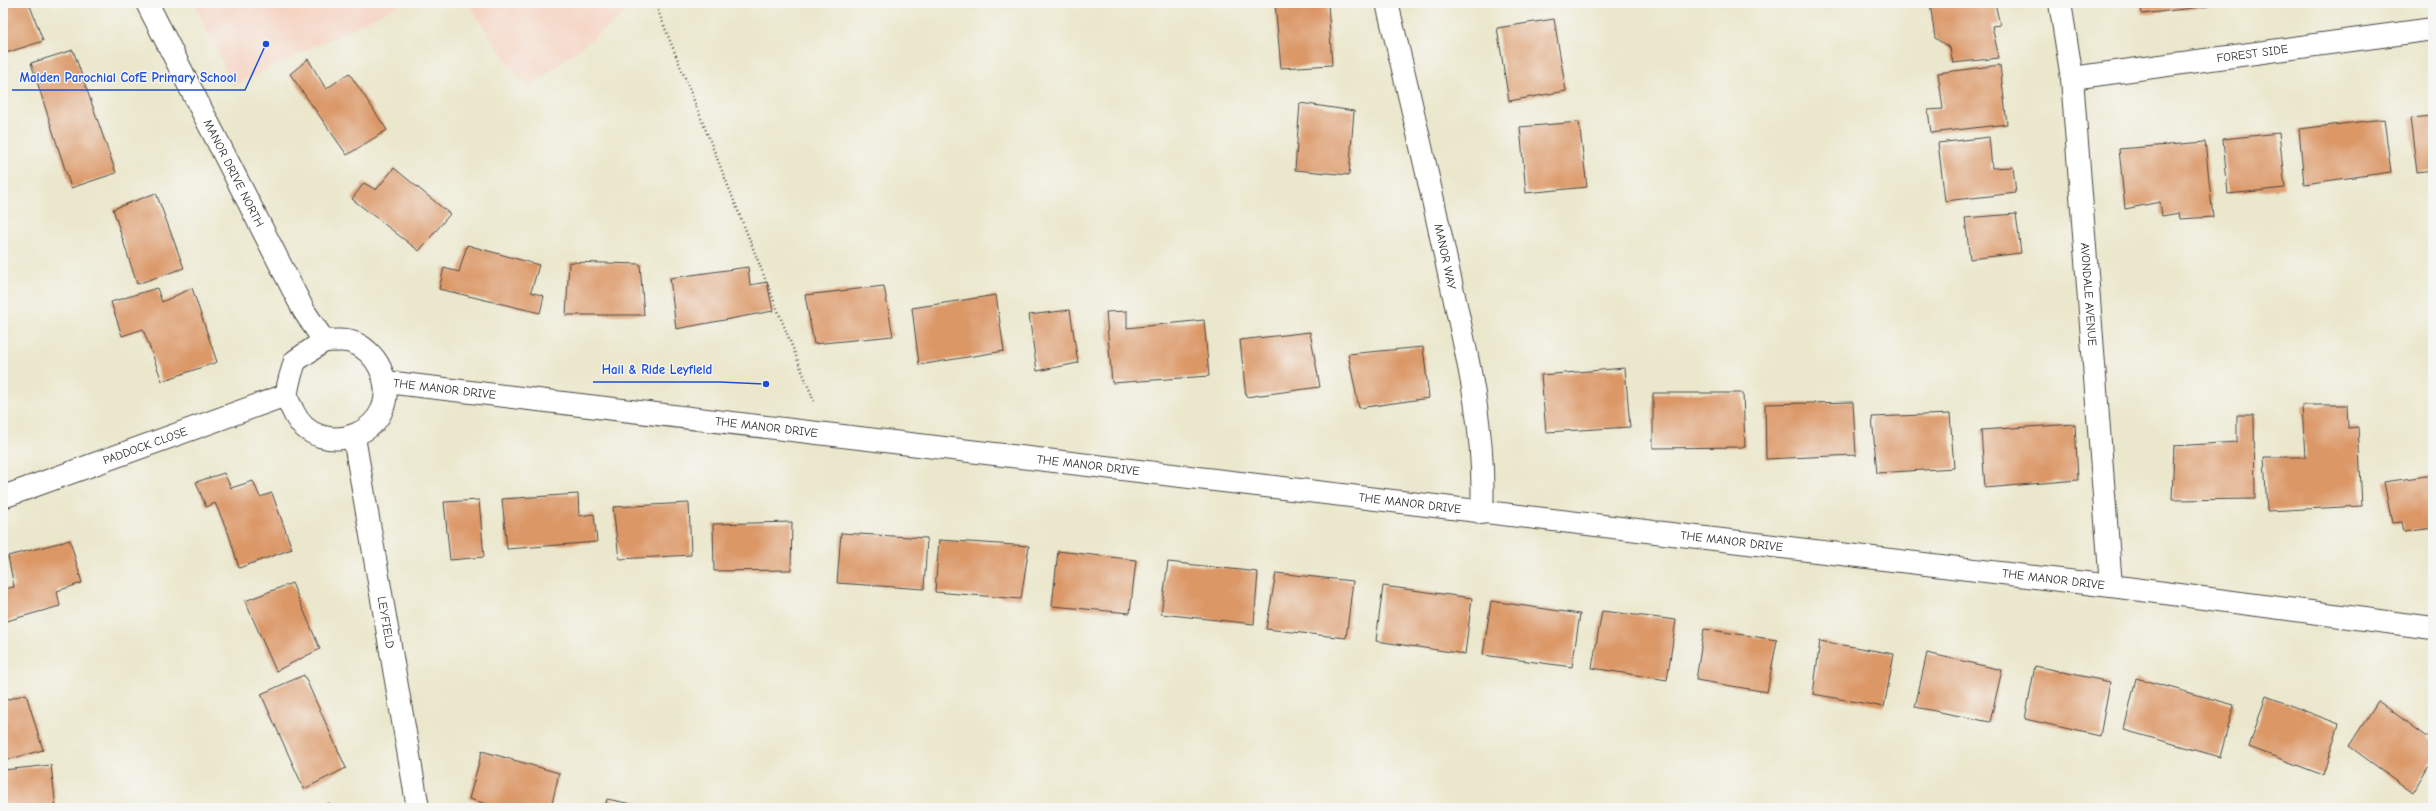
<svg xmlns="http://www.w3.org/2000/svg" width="2436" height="811" viewBox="0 0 2436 811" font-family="'Comic Neue',sans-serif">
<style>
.built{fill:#f5d3c1}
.building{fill:#db9766}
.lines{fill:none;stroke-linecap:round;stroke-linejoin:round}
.minor-casing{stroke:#484743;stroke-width:24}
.path{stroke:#484743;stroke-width:2.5;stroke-dasharray:1 3;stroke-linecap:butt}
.minor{stroke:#fff;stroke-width:22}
.labels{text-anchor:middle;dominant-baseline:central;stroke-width:3;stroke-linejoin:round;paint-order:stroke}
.street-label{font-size:12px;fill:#2b2b2b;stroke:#f6f6f2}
.leader{fill:none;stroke:#1d4ed8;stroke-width:1.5}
.callout-dot{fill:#1d4ed8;stroke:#f6f6f2;stroke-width:1.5}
.callout-label{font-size:13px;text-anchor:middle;font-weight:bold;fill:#1d4ed8;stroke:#f6f6f2;stroke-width:3;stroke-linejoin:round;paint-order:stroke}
</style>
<rect width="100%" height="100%" fill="#f6f6f2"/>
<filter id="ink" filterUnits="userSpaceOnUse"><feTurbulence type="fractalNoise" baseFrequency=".025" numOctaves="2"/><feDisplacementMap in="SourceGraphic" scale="8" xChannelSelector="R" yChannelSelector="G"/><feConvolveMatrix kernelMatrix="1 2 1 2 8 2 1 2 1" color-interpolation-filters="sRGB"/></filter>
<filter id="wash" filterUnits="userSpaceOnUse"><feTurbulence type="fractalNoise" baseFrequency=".012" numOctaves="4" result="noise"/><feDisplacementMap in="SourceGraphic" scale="16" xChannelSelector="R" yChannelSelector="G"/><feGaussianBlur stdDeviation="0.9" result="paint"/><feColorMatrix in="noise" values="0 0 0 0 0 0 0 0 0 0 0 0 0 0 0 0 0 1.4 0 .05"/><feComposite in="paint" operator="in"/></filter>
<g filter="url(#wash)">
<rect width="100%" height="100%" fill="#ebe7cc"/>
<g class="built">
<polygon points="194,3 404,3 233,86"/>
<polygon points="468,3 624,3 627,12 528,88 496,45"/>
</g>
<g id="blocks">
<g class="building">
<polygon points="3,3 29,3 43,41 3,54"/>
<polygon points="1275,3 1328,3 1332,65 1281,68"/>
<polygon points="1930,3 1995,3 2000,25 1992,26 1999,58 1953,63 1950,48 1935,38"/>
<polygon points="2141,3 2210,3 2210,6 2142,14"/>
<polygon points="1554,19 1566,91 1509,101 1497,28"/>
<polygon points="73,50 116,173 71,188 31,63"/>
<polygon points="308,59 326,89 349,73 387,130 347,155 290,74"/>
<polygon points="2000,65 2007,124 1931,133 1928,110 1943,109 1938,73"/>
<polygon points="1300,103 1354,111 1349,175 1295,170"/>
<polygon points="2433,116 2433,170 2417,172 2410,118"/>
<polygon points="2384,119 2391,172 2304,184 2299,129"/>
<polygon points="1579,122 1587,187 1526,193 1520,127"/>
<polygon points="2279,133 2285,188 2228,194 2223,139"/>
<polygon points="1989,137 1992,168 2013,167 2016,193 1945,201 1938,143"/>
<polygon points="2205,142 2213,217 2180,219 2179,213 2162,216 2160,202 2125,209 2119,149"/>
<polygon points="394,168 450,214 419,251 352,199 364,183 376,190"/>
<polygon points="156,193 184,268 137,284 113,209"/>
<polygon points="2016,214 2021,253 1970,259 1965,218"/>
<polygon points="467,245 539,265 531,292 544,296 540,313 439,289 444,268 459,272"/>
<polygon points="569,262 640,264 644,315 566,315"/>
<polygon points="748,267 750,285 767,282 773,311 676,329 670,278"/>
<polygon points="884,286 893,336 814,344 805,295"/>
<polygon points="157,288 162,302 192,288 217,362 162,381 143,329 122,336 111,302"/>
<polygon points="996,295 1004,351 919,365 912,308"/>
<polygon points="1070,310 1078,363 1037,371 1029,315"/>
<polygon points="1127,311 1127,328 1204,320 1209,376 1112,383 1106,312"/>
<polygon points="1310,332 1320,387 1246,397 1240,340"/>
<polygon points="1423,347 1429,398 1359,408 1348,354"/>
<polygon points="1625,368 1630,427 1546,432 1541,375"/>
<polygon points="1653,393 1743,393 1745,447 1653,448"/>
<polygon points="1853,402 1856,455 1766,459 1765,404"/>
<polygon points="2302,405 2347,405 2348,428 2358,427 2362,506 2267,511 2264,457 2305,457"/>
<polygon points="1950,414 1954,468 1877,473 1872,417"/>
<polygon points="2237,415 2254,415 2255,499 2172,500 2174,446 2237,442"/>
<polygon points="2075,424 2078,480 1985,488 1981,430"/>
<polygon points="224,473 231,488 253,481 260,497 272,493 292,549 239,568 229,535 215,503 206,507 196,482"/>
<polygon points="2433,475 2433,528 2404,532 2402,522 2392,523 2384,482"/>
<polygon points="578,494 579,516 594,514 597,542 507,549 502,499"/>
<polygon points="479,500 484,557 450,560 444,502"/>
<polygon points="689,503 691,555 619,559 613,507"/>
<polygon points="792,522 791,570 714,571 713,524"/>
<polygon points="841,533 927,538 924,589 837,583"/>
<polygon points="70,540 82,583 57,591 60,606 3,622 3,589 14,587 8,556"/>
<polygon points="939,540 1029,546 1021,599 935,592"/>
<polygon points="1058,551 1136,560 1130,613 1052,606"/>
<polygon points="1168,562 1258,572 1254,624 1161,614"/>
<polygon points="1276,573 1353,581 1346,638 1266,629"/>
<polygon points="292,583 320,649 276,671 245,601"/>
<polygon points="1383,586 1472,598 1465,654 1376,641"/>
<polygon points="1491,601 1580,614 1572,667 1483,655"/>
<polygon points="1602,611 1676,620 1667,680 1592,668"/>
<polygon points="1704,629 1777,640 1767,692 1696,680"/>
<polygon points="1820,641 1894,654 1884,707 1813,694"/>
<polygon points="1927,653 2002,670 1990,722 1915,707"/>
<polygon points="2035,666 2110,682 2100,736 2025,719"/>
<polygon points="304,675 346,768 304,789 261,694"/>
<polygon points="2136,678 2234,705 2220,757 2124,730"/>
<polygon points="26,694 43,750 3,761 3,701"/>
<polygon points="2266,696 2339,724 2323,775 2249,747"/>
<polygon points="2378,701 2433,741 2433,759 2413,793 2349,746"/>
<polygon points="482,751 559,773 551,808 502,808 469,799"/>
<polygon points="51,765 56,808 7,808 6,801 3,802 3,770"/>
<polygon points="607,799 646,807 646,808 605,808"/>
<polygon points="329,803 332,808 319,808"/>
</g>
</g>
</g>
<g filter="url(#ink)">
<use href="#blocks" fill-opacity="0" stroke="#484743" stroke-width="1"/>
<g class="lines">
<defs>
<g id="minor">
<path id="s1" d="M147,3L304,311L324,341"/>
<path id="s2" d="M1387,3C1409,93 1430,184 1449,274C1467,355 1486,429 1482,513"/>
<path id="s3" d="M2060,3L2072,78L2111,586"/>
<path id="s4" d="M2072,78L2433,29"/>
<path d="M324,341C332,341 344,339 351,342C363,345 375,357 380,368C409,433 317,465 293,411C291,406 286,399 287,394C287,384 292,372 295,361Z"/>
<path id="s5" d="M386,382L2111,586L2433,628"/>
<path id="s6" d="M354,437L418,808"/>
<path id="s7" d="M3,497L286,395"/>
</g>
</defs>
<use href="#minor" class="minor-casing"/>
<polyline class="path" points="655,3 814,401"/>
<use href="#minor" class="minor"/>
</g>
</g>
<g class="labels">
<g class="street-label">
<text stroke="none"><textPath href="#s4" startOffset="182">FOREST SIDE</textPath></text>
<text stroke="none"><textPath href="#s1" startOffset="191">MANOR DRIVE NORTH</textPath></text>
<text stroke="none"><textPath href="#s2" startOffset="260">MANOR WAY</textPath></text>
<text stroke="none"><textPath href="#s3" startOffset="293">AVONDALE AVENUE</textPath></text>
<text stroke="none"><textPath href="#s5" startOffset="59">THE MANOR DRIVE</textPath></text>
<text stroke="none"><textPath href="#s5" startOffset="383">THE MANOR DRIVE</textPath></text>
<text stroke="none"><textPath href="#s7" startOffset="151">PADDOCK CLOSE</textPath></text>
<text stroke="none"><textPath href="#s5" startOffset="707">THE MANOR DRIVE</textPath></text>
<text stroke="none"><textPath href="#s5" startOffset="1031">THE MANOR DRIVE</textPath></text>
<text stroke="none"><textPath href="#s5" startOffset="1355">THE MANOR DRIVE</textPath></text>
<text stroke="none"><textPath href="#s5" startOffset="1679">THE MANOR DRIVE</textPath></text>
<text stroke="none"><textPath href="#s6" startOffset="188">LEYFIELD</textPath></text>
</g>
</g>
<path class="leader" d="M266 44L245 90H12M766 384L720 382H593"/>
<g class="callout-dot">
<circle cx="266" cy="44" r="4"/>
<circle cx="766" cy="384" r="4"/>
</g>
<g class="callout-label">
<text x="128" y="82">Malden Parochial CofE Primary School</text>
<text x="657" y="374">Hail &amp; Ride Leyfield</text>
</g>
<rect width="2436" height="811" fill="none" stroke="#f6f6f2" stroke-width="16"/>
</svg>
